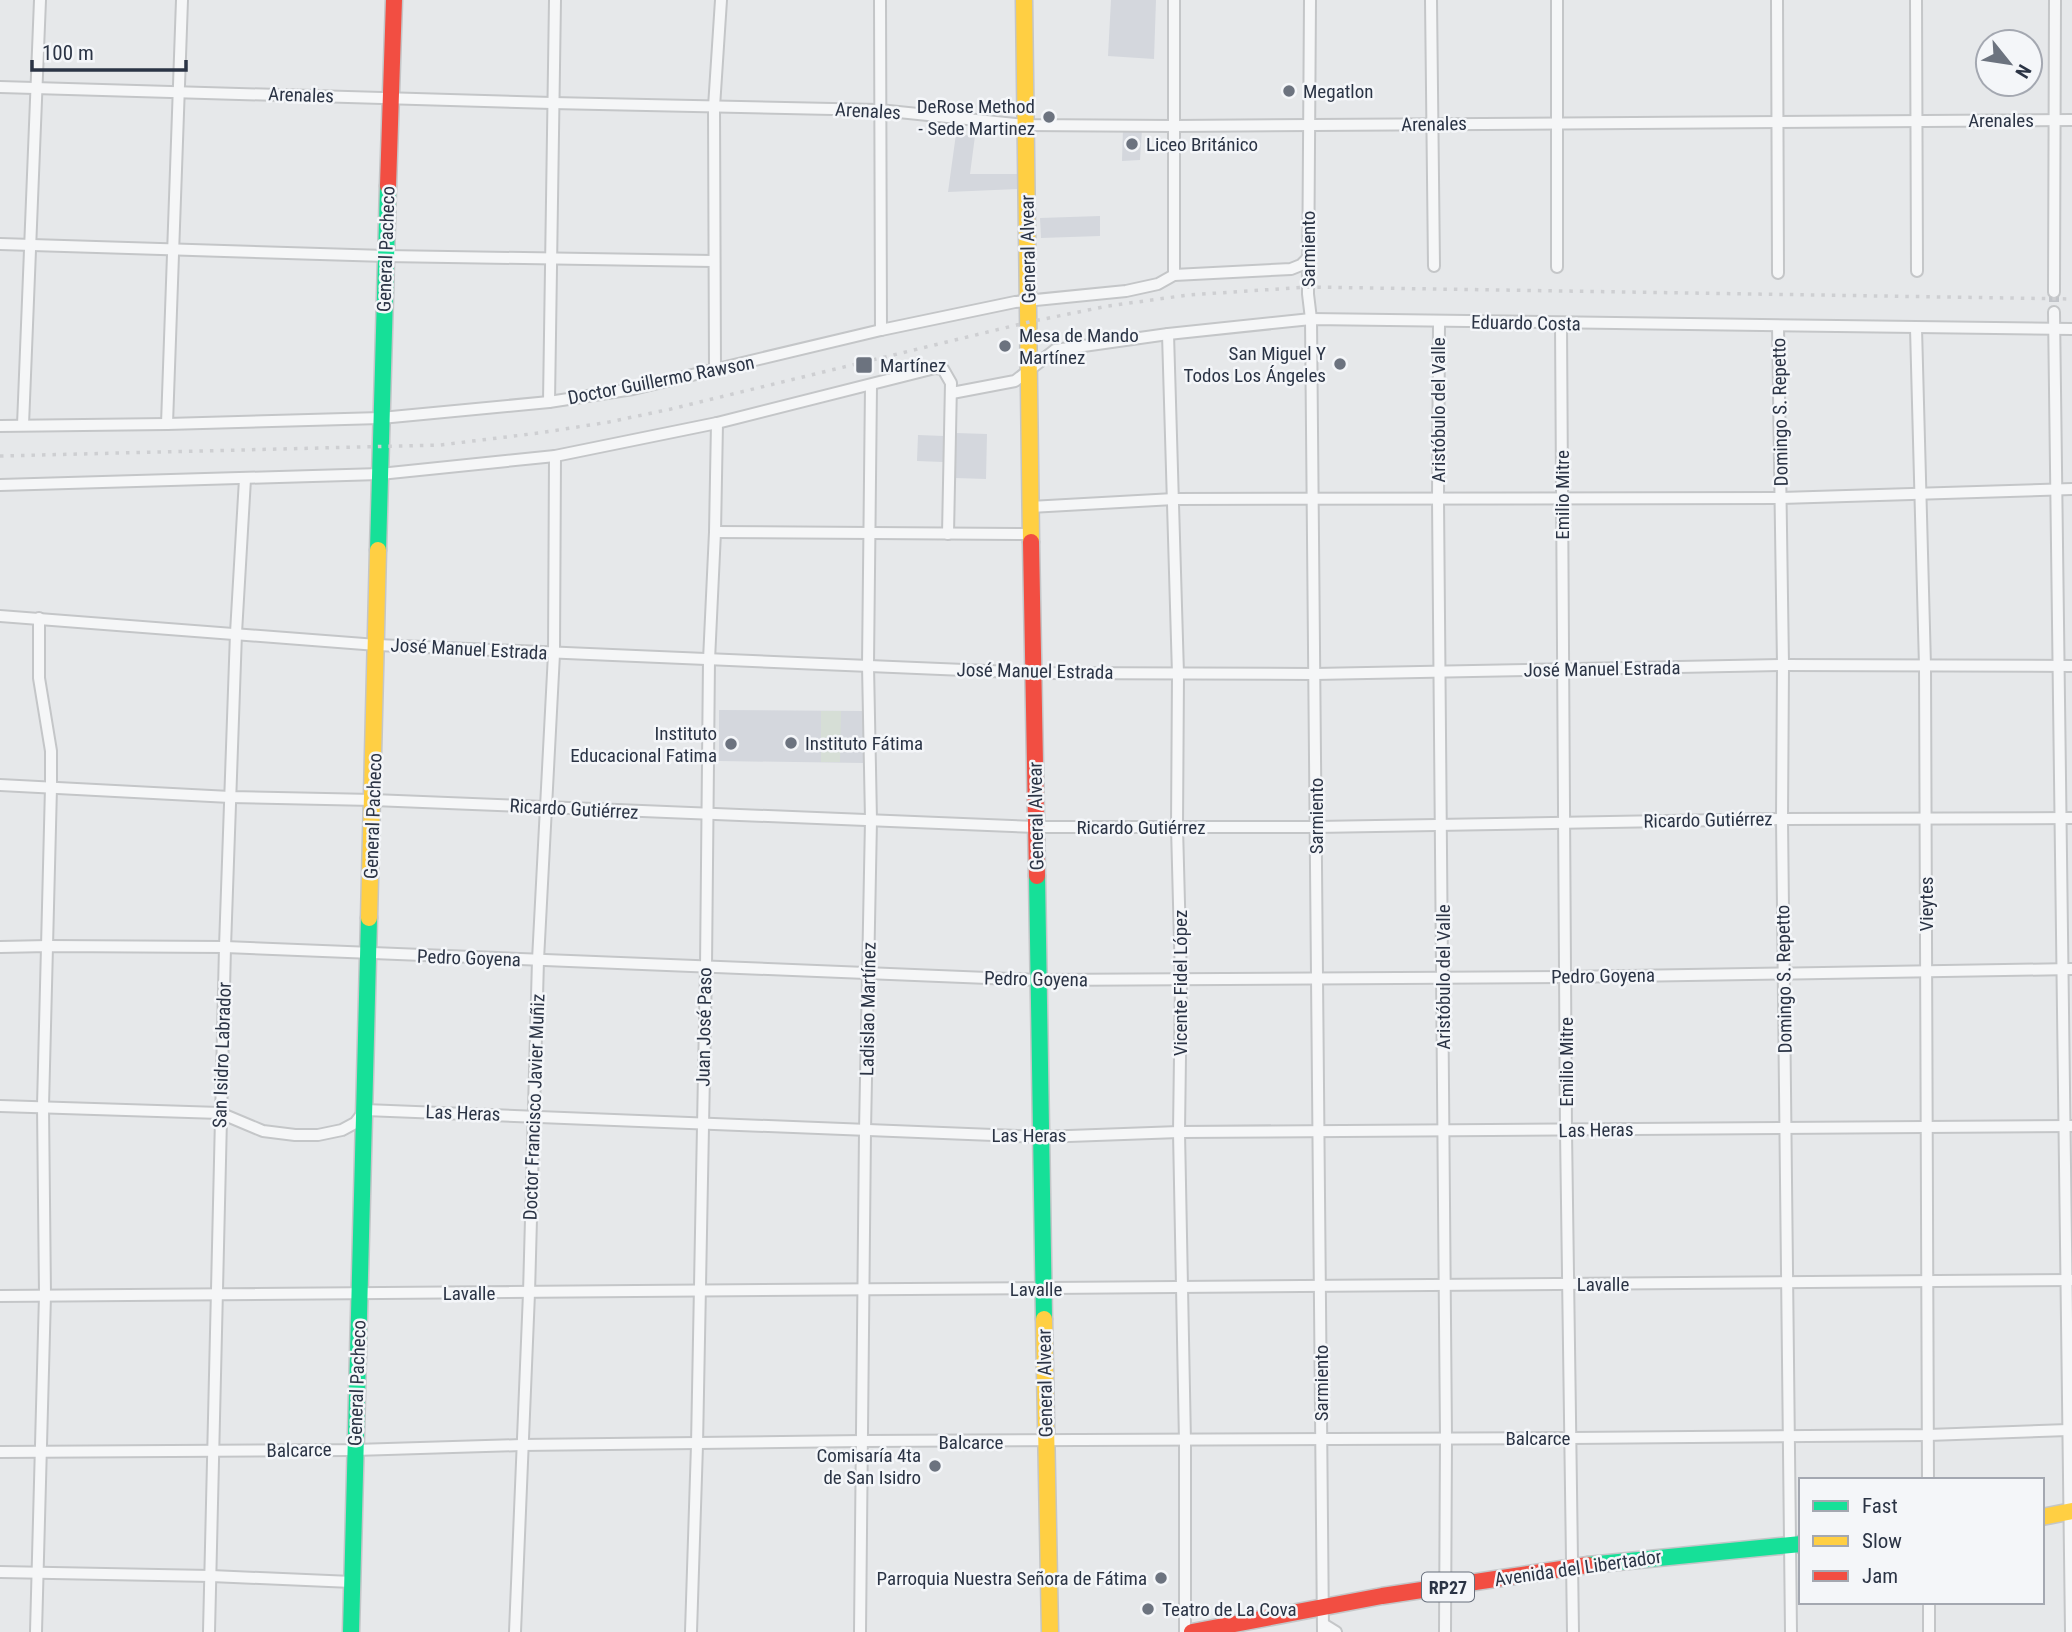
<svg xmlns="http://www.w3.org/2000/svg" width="2072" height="1632" viewBox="0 0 2072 1632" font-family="'Roboto Condensed',sans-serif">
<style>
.built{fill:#d4d7dd}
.green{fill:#d6ded6}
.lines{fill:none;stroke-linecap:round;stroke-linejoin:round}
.street-tunnel{stroke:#c1c4c9;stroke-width:10;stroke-dasharray:10 5;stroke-linecap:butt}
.street-casing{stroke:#c4c6c8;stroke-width:14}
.fast-casing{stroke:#c4c6c8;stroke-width:19}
.slow-casing{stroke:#c4c6c8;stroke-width:19}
.jam-casing{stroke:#c4c6c8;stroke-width:19}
.street{stroke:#f5f6f7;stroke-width:10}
.fast{stroke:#16e098;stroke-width:16}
.slow{stroke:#ffcf43;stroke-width:16}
.jam{stroke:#f24e42;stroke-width:16}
.rail{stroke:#cecfd2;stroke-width:3.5;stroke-dasharray:3.5 7;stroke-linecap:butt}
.poi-dot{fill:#6c737f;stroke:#f4f6f9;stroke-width:2.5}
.labels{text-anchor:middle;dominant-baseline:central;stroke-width:5;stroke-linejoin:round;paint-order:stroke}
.shield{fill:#f4f6f9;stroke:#676e7b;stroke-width:2}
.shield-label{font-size:18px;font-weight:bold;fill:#2b3445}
.poi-label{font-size:19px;fill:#2b3445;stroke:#f4f6f9;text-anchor:start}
.street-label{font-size:19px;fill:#2b3445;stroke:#f4f6f9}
</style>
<rect width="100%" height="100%" fill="#e6e8ea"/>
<g class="built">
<polygon points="1111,0 1156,0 1154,59 1108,56"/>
<polygon points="1123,128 1142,129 1140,160 1122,161"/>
<polygon points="956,134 975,136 970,174 1019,174 1019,189 948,192"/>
<polygon points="1100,216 1100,236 1041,238 1040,218"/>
<polygon points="956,433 987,434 986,479 955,478"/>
<polygon points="918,435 944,436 943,462 917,461"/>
<polygon points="719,710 863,711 863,763 719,761"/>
</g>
<polygon class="green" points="821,711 841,711 840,762 821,762"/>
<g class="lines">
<polyline class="street-tunnel" points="2054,292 2054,312"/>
<defs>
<g id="street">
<polyline points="880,0 881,330"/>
<polyline points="1174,0 1174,275"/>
<polyline points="1310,0 1308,294 1311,319 1323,1632"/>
<polyline points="1431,0 1434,266"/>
<polyline points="1777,0 1778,273"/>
<polyline points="1916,0 1917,271"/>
<polyline points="0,87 552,103 879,110 1026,125 1174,126 2072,120"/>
<polyline points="0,244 386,256 713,261"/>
<polyline points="1557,267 1557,0"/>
<polyline points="2054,292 2055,0"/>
<polyline points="2054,312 2071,1632"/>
<polyline points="1439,323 1438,499 1446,1438 1445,1632"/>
<polyline points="1561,324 1566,1131 1573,1632"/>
<polyline points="1778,326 1783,665 1782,819 1791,1632"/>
<polyline points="1916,328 1925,666 1928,1480"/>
<polyline points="1168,334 1178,674 1177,827 1181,980 1179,1132 1185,1442 1185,1632"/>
<polyline points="715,371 714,107 721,0"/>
<polyline points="952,393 1015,381 1055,350 1168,334 1311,319 2072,329"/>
<polyline points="549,402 555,0"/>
<polyline points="167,424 182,0"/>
<polyline points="23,425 40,0"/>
<polyline points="0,426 167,424 381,418 549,402 633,389 881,330 1015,302 1126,291 1158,284 1174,275 1291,269 1301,265 1308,258"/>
<polyline points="0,485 380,474 555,456 717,423 935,368 943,369 951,383 948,534"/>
<polyline points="1030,507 1174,499 1781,498 2072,489"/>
<polyline points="715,532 1030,534"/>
<polyline points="0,616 377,645 1034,673 1314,674 1783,665 2072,666"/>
<polyline points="0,785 230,797 373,800 1036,827 1316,827 1782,819 2072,818"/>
<polyline points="0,947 48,946 225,947 1038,980 1566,977 2072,969"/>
<polyline points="0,1106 220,1113 263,1131 295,1135 318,1135 342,1130 355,1123 365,1110 1041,1137 1179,1132 2072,1126"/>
<polyline points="0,1296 2072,1280"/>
<polyline points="0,1452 355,1450 521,1445 862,1441 1571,1438 1928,1435 2068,1430"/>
<polyline points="0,1572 211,1576 352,1582"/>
<polyline points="1929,1602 1929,1632"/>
<polyline points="1323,1624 1336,1632"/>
<polyline points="36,1632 45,1295 43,1106 51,787 51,751 39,678 39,618"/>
<polyline points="209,1632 225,947 236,633 245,479"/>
<polyline points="515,1632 529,1293 538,960 554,654 555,456"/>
<polyline points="691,1632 697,1445 706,967 709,660 715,532 717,423"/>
<polyline points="860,1632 865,1131 871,820 868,665 871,386"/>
</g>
<g id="fast">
<polyline points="378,550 388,186"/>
<polyline points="1037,876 1044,1319"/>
<polyline points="1588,1565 1801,1544"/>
<polyline points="351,1632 369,918"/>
</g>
<g id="slow">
<polyline points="1024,0 1031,542"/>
<polyline points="369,918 378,550"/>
<polyline points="1044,1319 1050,1632"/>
<polyline points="2042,1517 2072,1511"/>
</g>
<g id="jam">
<polyline points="388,186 394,0"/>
<polyline points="1031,542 1037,876"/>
<polyline points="1192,1632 1382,1596 1588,1565"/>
</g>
</defs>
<use href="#street" class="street-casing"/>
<use href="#fast" class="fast-casing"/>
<use href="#slow" class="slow-casing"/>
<use href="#jam" class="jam-casing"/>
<use href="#street" class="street"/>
<use href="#fast" class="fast"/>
<use href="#slow" class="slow"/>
<use href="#jam" class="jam"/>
<polyline class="rail" points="0,456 440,445 539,433 609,422 671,409 1029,322 1108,306 1188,295 1308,287 2072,299"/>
</g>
<g class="poi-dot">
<circle cx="1289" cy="91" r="7"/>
<circle cx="1049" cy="117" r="7"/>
<circle cx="1132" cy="144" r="7"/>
<circle cx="1005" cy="346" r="7"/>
<circle cx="1340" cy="364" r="7"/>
<rect x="855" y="356" width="18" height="18" rx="3.5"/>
<circle cx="791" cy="743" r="7"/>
<circle cx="731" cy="744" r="7"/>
<circle cx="935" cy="1466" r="7"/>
<circle cx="1161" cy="1578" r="7"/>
<circle cx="1148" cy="1609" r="7"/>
</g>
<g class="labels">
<rect class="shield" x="1422" y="1572.5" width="52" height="29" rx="5"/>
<g class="shield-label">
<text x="1448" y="1587">RP27</text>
</g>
<g class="poi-label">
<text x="1303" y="91">Megatlon</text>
<text x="1035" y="106" text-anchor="end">DeRose Method<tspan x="1035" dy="22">- Sede Martinez</tspan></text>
<text x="1146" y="144">Liceo Británico</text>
<text x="1019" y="335">Mesa de Mando<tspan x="1019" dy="22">Martínez</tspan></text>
<text x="1326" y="353" text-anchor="end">San Miguel Y<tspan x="1326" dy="22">Todos Los Ángeles</tspan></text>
<text x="880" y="365">Martínez</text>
<text x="717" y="733" text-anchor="end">Instituto<tspan x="717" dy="22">Educacional Fatima</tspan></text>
<text x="805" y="743">Instituto Fátima</text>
<text x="921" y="1455" text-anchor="end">Comisaría 4ta<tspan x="921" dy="22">de San Isidro</tspan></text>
<text x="1147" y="1578" text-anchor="end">Parroquia Nuestra Señora de Fátima</text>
<text x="1162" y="1609">Teatro de La Cova</text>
</g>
<g class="street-label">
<text transform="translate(301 95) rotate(2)">Arenales</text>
<text transform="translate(868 111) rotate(3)">Arenales</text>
<text x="2001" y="120">Arenales</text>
<text transform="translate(1434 124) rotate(-1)">Arenales</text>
<text transform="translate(386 249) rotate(-88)">General Pacheco</text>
<text transform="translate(1028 249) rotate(-91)">General Alvear</text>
<text transform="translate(1308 249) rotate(-90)">Sarmiento</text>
<text transform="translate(1526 323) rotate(1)">Eduardo Costa</text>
<text transform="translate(661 380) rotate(-11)">Doctor Guillermo Rawson</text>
<text transform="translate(1438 410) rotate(-90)">Aristóbulo del Valle</text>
<text transform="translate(1780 412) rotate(-91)">Domingo S. Repetto</text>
<text transform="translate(1562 495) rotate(-90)">Emilio Mitre</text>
<text transform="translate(469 649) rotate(3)">José Manuel Estrada</text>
<text transform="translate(1602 669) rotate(-1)">José Manuel Estrada</text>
<text transform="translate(1035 671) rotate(1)">José Manuel Estrada</text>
<text transform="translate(574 809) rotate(3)">Ricardo Gutiérrez</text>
<text transform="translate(373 816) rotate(-88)">General Pacheco</text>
<text transform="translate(1036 816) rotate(-91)">General Alvear</text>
<text transform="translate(1316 816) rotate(-90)">Sarmiento</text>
<text transform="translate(1708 820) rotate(-1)">Ricardo Gutiérrez</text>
<text x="1141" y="827">Ricardo Gutiérrez</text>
<text transform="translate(1926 904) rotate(-90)">Vieytes</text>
<text transform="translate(469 958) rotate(2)">Pedro Goyena</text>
<text transform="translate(1603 976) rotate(-1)">Pedro Goyena</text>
<text transform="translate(1443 977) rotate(-90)">Aristóbulo del Valle</text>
<text transform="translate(1036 979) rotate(1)">Pedro Goyena</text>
<text transform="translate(1784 979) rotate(-91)">Domingo S. Repetto</text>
<text transform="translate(1180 983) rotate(-90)">Vicente Fidel López</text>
<text transform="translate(868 1009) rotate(-89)">Ladislao Martínez</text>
<text transform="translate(704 1027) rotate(-89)">Juan José Paso</text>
<text transform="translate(222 1055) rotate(-88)">San Isidro Labrador</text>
<text transform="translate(1566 1062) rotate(-90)">Emilio Mitre</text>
<text transform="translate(534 1107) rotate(-88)">Doctor Francisco Javier Muñiz</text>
<text transform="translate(463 1113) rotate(2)">Las Heras</text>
<text transform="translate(1596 1130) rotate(-1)">Las Heras</text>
<text x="1029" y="1135">Las Heras</text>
<text x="1603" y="1284">Lavalle</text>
<text x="1036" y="1289">Lavalle</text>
<text x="469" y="1293">Lavalle</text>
<text transform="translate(357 1383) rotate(-88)">General Pacheco</text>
<text transform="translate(1045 1383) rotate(-91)">General Alvear</text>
<text transform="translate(1321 1383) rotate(-90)">Sarmiento</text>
<text x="1538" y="1438">Balcarce</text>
<text x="971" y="1442">Balcarce</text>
<text transform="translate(299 1450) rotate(-1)">Balcarce</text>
<text transform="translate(1578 1568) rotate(-8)">Avenida del Libertador</text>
</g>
</g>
<rect x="1799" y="1478" width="245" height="126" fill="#f4f6f9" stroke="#a4a8b1" stroke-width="2"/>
<rect x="1813" y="1501" width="35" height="10" fill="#16e098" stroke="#a4a8b1" stroke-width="2"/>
<text x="1862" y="1513" font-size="21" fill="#2b3445">Fast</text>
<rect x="1813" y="1536" width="35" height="10" fill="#ffcf43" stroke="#a4a8b1" stroke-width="2"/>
<text x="1862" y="1548" font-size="21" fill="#2b3445">Slow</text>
<rect x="1813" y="1571" width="35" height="10" fill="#f24e42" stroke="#a4a8b1" stroke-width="2"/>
<text x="1862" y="1583" font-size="21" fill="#2b3445">Jam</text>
<g transform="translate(2009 63) rotate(120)"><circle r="33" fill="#f4f6f9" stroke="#a4a8b1" stroke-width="2"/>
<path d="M0-5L12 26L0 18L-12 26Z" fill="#6c737f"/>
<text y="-10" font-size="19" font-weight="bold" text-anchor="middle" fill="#2b3445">N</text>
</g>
<path d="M32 60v10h154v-10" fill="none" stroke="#2b3445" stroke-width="3.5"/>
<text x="42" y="60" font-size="21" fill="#2b3445" stroke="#f4f6f9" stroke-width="5" paint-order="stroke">100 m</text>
</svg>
